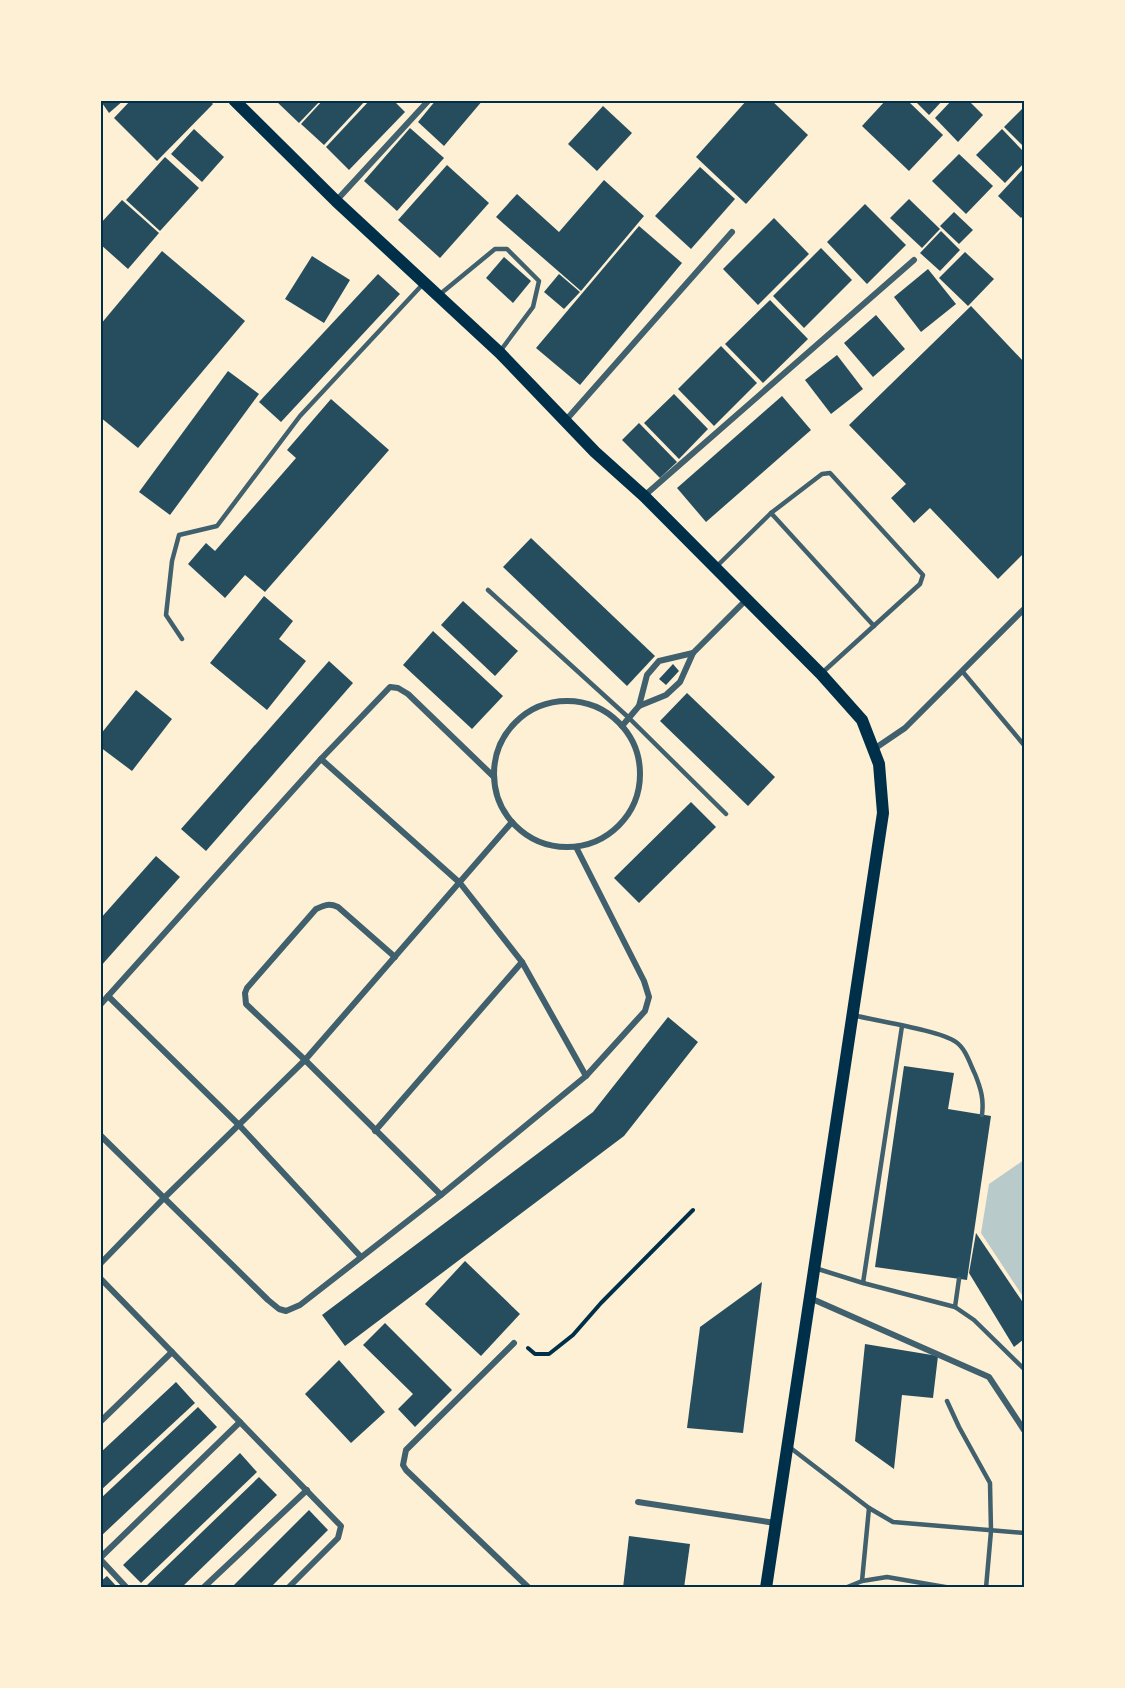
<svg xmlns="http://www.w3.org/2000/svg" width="1125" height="1688" viewBox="0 0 1125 1688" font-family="'Open Sans',sans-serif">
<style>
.green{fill:#b9caca}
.building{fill:#264d5e}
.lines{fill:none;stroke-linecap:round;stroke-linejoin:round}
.path{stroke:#003049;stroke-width:4}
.service{stroke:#3f606c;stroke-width:4.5}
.minor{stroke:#3f606c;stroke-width:6}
.secondary{stroke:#003049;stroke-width:12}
.neatline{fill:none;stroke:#003049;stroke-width:2}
</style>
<rect width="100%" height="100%" fill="#fdf0d5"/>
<polygon class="green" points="1024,1160 1024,1298 981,1233 989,1184"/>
<g class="building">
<polygon points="100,100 124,100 109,113"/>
<polygon points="131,100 209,100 213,104 157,161 114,118"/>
<polygon points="275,100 321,100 299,123"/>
<polygon points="323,100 366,100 324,145 301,124"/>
<polygon points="370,100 393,100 405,112 349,170 326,147"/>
<polygon points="436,100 483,100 444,146 418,122"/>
<polygon points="747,100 771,100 808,135 746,204 696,157"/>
<polygon points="886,100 907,100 943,135 909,171 862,126"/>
<polygon points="914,100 943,100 929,115"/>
<polygon points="952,100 968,100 983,115 958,142 935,118"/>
<polygon points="603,106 632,133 597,171 568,144"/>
<polygon points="1024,107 1024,147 1004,127"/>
<polygon points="410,128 444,158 397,211 364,181"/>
<polygon points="194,129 224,157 202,182 171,154"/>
<polygon points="1002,129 1024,152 1024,163 1005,183 976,155"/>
<polygon points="959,154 993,186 966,214 932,181"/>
<polygon points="165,157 199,188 160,231 126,200"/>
<polygon points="447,165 489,203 440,258 398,220"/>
<polygon points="700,167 735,199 691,249 655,216"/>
<polygon points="1024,168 1024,215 1021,218 998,196"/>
<polygon points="604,180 644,216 581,291 496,217 517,194 559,232"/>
<polygon points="909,199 940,229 922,248 890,218"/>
<polygon points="122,200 159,233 128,269 100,244 100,224"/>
<polygon points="865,204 906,245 867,284 827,242"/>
<polygon points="954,212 973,230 959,244 940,226"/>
<polygon points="774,218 809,254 758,305 723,269"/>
<polygon points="639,226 682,263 580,385 536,348"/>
<polygon points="941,231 960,250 940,271 920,253"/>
<polygon points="821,248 852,280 804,328 773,296"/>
<polygon points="162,251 245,321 138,448 100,417 100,325"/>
<polygon points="965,252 994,279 968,306 939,278"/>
<polygon points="312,256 350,280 324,323 285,299"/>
<polygon points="504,257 531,281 513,303 486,278"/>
<polygon points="928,269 956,304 921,332 894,297"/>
<polygon points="378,274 400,294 281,422 259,402"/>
<polygon points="559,274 580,292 564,309 544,292"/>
<polygon points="770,300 808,339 763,383 725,344"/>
<polygon points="971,306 1024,362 1024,553 998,579 930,508 914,523 891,498 906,484 849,425"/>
<polygon points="876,315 905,349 873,377 844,343"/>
<polygon points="721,346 757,383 714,426 678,389"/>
<polygon points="837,355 863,389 831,414 805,380"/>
<polygon points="228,371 259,394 170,515 139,492"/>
<polygon points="674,394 708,429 679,459 644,423"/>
<polygon points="782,396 811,430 706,522 677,488"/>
<polygon points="331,399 389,450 265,592 245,575 225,598 188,564 206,543 215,551 296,458 287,450"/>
<polygon points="639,423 677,462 660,478 622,440"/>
<polygon points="531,538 655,656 627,686 503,567"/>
<polygon points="264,596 293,621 279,639 306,661 267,710 210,663"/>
<polygon points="463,601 518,651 495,676 441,625"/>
<polygon points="433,631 503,696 472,729 403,665"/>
<polygon points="329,661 353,683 206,851 181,829"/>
<polygon points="673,664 679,671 666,685 659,679"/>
<polygon points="136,690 172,719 132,771 100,747 100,735"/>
<polygon points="687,693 775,777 748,806 660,721"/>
<polygon points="691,802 716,827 639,903 614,878"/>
<polygon points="156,856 180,877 100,967 100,919"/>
<polygon points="668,1017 698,1042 624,1136 345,1346 322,1315 593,1112"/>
<polygon points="904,1066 954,1073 948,1109 991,1116 967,1280 875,1267"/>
<polygon points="976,1233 1024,1304 1024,1339 1014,1347 969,1273"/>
<polygon points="465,1261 520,1314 481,1356 425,1304"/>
<polygon points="762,1282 743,1433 687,1428 700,1327"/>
<polygon points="385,1323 452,1390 415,1427 398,1409 413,1394 363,1345"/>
<polygon points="865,1344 938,1356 933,1398 902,1395 894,1469 855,1441"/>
<polygon points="339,1360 385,1412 351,1443 305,1394"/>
<polygon points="176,1382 195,1403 100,1491 100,1453"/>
<polygon points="198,1407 217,1427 100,1537 100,1499"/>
<polygon points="240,1453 257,1472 141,1583 123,1565"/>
<polygon points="259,1477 277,1495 181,1588 144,1588"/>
<polygon points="309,1510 328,1530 270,1588 231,1588"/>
<polygon points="629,1536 690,1544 684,1588 623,1588"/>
<polygon points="107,1576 118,1588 100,1588 100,1582"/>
</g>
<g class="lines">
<polyline class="path" points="528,1348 535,1354 549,1354 573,1335 601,1303 693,1210"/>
<g class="service">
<polyline points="439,295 495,249 507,249 539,281 533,307 501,350"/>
<polyline points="771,513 874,626"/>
<polyline points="717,566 771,513 822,474 830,473 923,575 920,584 823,672"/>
<polyline points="488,590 628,717 726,814"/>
<polyline points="182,639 166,615 172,561 179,535 217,526 300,416 423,284"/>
<polyline points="962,671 1024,745"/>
<path d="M853,1015C876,1021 939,1030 956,1042C966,1049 970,1064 975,1074C981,1089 984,1099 982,1115"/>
<polyline points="815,1268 863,1283 955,1307 974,1320 1024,1369"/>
<polyline points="863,1283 902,1026"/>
<polyline points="955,1307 959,1279"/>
<polyline points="947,1401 959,1427 990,1483 991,1531 986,1588"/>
<polyline points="788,1446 869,1508 893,1522 1024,1533"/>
<polyline points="862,1581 869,1508"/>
<polyline points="845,1588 862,1581 887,1577 951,1588"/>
</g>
<g class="minor">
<polyline points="336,201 429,100"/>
<polyline points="566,420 732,232"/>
<polyline points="644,496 914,260"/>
<circle cx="567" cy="774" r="73"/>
<polyline points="639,706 647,675 659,661 693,653"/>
<polyline points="622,726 639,706 666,695 680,682 693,653 747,599"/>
<polyline points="874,749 905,728 1024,609"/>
<polyline points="321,759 460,883 522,962 586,1076"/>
<path d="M395,957L338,907C329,903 325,905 316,909L247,988L245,993L246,1004L305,1060L441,1195"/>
<polyline points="108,996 239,1125 361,1257"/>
<polyline points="100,1005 321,759 390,687 398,688 408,694 494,777"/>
<polyline points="375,1131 522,962"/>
<polyline points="100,1135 268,1300 279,1309 286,1311 300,1305 441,1195 586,1076 645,1011 649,997 644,981 576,847"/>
<polyline points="100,1264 164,1198 305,1060 512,822"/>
<polyline points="100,1278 341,1526 338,1538 288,1588"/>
<polyline points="810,1298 989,1377 1024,1430"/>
<polyline points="514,1343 406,1450 403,1465 406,1470 529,1588"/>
<polyline points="100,1422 172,1352"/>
<polyline points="638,1502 775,1523"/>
<polyline points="100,1558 240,1422"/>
<polyline points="100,1559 127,1588"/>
<polyline points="203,1588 307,1490"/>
</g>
<path class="secondary" d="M234,100L336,201L500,353L595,452L644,496L821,674L862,720L879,764L883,813C844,1071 803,1329 766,1588"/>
</g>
<rect width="1125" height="1688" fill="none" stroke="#fdf0d5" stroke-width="204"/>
<rect x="102" y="102" width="921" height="1484" class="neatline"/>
</svg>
